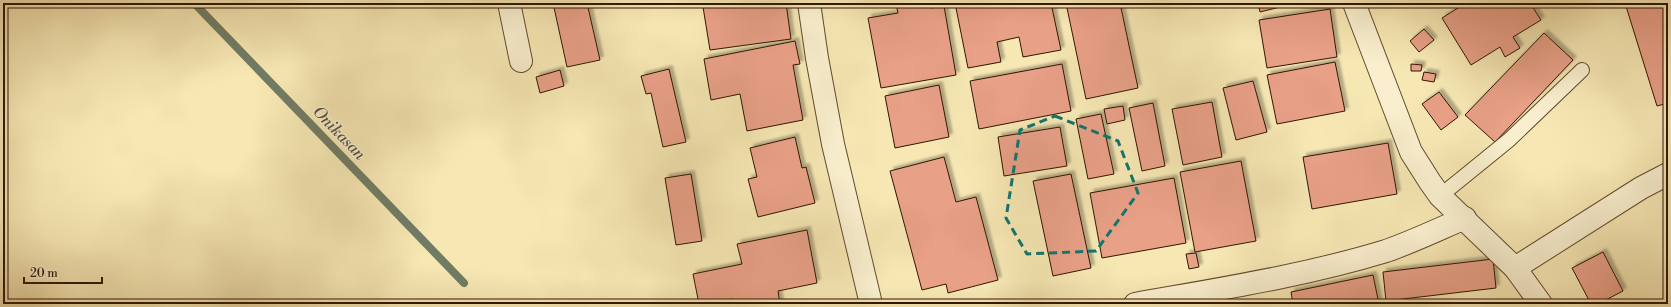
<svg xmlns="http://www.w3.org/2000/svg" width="1671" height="307" viewBox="0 0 1671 307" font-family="'Libre Bodoni',serif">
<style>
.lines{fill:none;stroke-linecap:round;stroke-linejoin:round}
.stream{stroke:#717c65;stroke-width:8}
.building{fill:#e8a087;stroke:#301600;filter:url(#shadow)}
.lane-casing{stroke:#624a2d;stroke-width:16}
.street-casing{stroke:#624a2d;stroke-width:24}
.lane{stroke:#f9efce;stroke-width:14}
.street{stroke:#f9efce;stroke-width:22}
.marked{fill:none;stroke:#0f766e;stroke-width:3;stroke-dasharray:8 5;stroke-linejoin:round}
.labels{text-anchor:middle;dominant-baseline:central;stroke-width:3;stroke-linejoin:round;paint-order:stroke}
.water-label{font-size:16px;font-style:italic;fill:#56523b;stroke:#f9efce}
</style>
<defs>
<filter id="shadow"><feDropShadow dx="3.5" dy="-3.5" stdDeviation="1" flood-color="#0004"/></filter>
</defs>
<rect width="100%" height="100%" fill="#f6e7b3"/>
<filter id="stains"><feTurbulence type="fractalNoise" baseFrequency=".005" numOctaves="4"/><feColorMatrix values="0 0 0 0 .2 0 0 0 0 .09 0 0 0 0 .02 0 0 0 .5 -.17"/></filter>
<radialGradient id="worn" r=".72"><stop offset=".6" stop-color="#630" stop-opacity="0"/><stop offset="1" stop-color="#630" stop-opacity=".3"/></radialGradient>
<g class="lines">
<polyline class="stream" points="194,3 464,283"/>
</g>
<g class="building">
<polygon points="553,3 587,3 600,60 567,67"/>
<polygon points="731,3 786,3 791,39 710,50 703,7"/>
<polygon points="896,3 930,3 931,8 944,6 956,75 881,88 868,18 898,13"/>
<polygon points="955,3 1051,3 1061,50 1023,57 1019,37 997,42 1001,62 968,68"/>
<polygon points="1066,3 1120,3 1138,88 1086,99"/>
<polygon points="1258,3 1296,3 1260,12"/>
<polygon points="1466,3 1530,3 1541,20 1513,37 1520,48 1505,57 1500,47 1471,65 1442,18"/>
<polygon points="1625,3 1668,3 1668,103 1657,106"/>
<polygon points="1330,9 1337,57 1267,68 1259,20"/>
<polygon points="1424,29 1434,40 1419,52 1410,41"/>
<polygon points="1544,33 1573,60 1495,142 1465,115"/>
<polygon points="795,41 800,64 793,65 803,120 747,131 740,94 711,100 704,59"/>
<polygon points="1335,62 1345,111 1277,124 1267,75"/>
<polygon points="1062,64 1071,111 979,129 970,81"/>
<polygon points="1411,64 1422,65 1421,71 1411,71"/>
<polygon points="669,69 686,142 663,147 651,93 646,94 641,76"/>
<polygon points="560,70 564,86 540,93 536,77"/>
<polygon points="1424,72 1436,74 1434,82 1422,80"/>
<polygon points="1253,81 1267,132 1236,140 1223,88"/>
<polygon points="939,85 949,137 895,148 885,96"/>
<polygon points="1439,92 1458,117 1441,130 1422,104"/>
<polygon points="1212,102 1222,157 1183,165 1172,109"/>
<polygon points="1153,103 1165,166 1142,171 1129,108"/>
<polygon points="1123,106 1125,120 1107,124 1104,109"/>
<polygon points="1101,114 1114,174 1088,179 1076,119"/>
<polygon points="1060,127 1067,166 1004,176 998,137"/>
<polygon points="795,137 802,168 806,167 815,203 758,217 748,179 757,177 750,148"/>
<polygon points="1388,143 1397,194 1312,209 1303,157"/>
<polygon points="944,157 956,202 976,197 998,280 948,293 946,284 922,290 890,171"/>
<polygon points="1241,161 1256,241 1195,252 1180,172"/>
<polygon points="691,174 702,241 676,245 665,178"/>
<polygon points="1071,174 1091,268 1053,276 1033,181"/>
<polygon points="1174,178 1186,243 1102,258 1090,193"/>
<polygon points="807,230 817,283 778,291 780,304 733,304 732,299 707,304 699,304 693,274 742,264 737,244"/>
<polygon points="1603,252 1623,291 1598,304 1591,304 1572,268"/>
<polygon points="1196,253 1199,267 1189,269 1186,254"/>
<polygon points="1493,259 1496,288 1386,301 1383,272"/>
<polygon points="1373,275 1379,304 1293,304 1291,292"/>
</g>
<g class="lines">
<defs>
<polyline id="lane" points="1440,196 1509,140 1582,70"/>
<g id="street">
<polyline points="509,3 521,61"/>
<polyline points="809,3 817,58 833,144 871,304"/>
<polyline points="1354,3 1411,152 1430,182 1440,196 1515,268 1541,304"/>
<polyline points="1515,268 1641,188 1668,174"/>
<path d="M1135,304C1219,289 1304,276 1386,251C1412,242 1439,229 1465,218"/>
</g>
</defs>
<use href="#lane" class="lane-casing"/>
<use href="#street" class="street-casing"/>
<use href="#lane" class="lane"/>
<use href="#street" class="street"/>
</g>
<path class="marked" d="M1055,116L1118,141L1138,193L1096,251L1027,254L1006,218L1020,130Z"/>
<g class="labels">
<g class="water-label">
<text transform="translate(339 133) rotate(46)">Onikasan</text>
</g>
</g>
<rect width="1671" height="307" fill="none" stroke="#f6e7b3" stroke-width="16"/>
<rect x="4" y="4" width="1663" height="299" fill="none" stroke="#301600" stroke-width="2"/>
<rect x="8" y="8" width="1655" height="291" fill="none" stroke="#301600"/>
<path d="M24 277v6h78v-6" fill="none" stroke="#301600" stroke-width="2"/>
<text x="30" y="277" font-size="12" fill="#301600" stroke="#f9efce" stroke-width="3" paint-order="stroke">20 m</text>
<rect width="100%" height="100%" filter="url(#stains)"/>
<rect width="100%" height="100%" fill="url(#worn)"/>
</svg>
